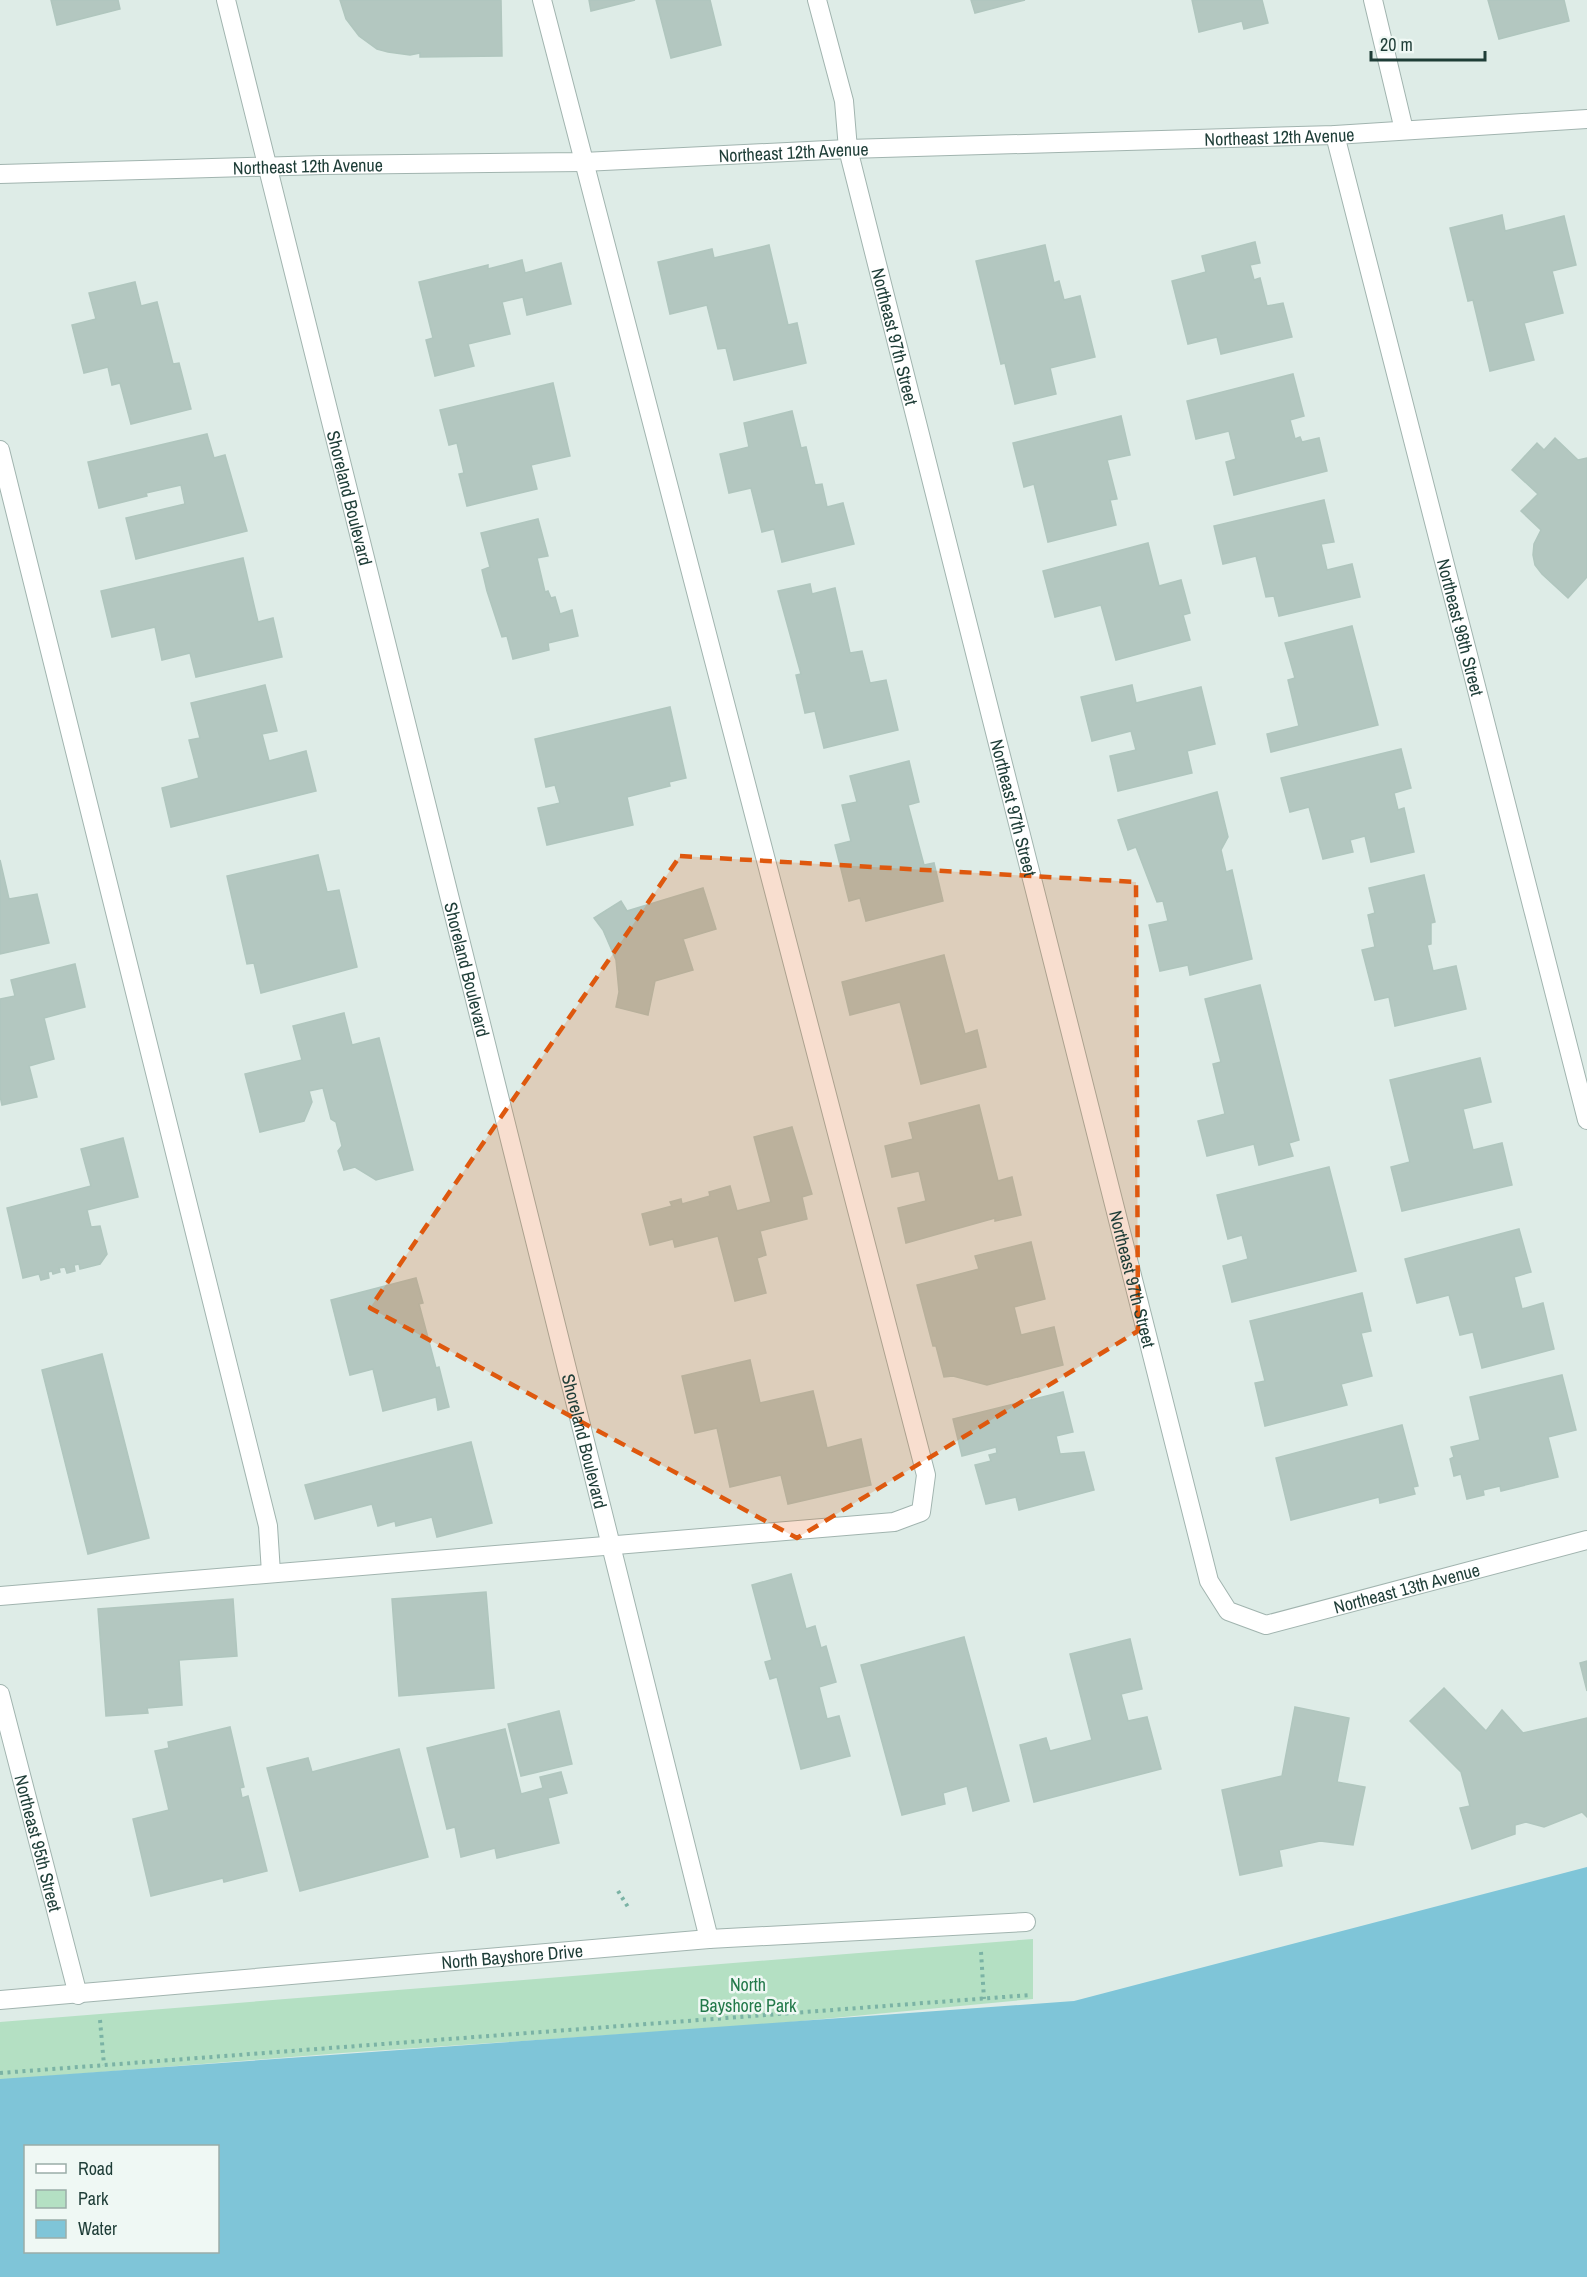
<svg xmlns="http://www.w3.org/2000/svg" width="1587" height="2277" viewBox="0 0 1587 2277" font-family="'Archivo Narrow',sans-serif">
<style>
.green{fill:#b4e0c3}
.water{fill:#7fc5d8;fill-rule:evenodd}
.building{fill:#b3c7c0;stroke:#b0c6be;stroke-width:1.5}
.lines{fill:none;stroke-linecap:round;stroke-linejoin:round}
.lane-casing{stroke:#a1b4af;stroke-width:20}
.street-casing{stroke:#a1b4af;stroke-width:20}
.path{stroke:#7bb3a5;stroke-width:4;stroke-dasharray:3 4.5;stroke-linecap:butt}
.lane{stroke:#fff;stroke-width:18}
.street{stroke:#fff;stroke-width:18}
.marked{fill:#de580e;fill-opacity:0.2;stroke:#de580e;stroke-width:4.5;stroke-dasharray:12 8;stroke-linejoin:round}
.labels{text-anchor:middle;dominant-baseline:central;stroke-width:5;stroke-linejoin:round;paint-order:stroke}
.street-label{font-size:18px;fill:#1e3d37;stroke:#eff8f4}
.park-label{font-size:18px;fill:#23794a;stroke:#eff8f4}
</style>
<rect width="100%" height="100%" fill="#deece7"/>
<polygon class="green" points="1033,1939 1033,1999 760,2025 342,2053 0,2080 0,2022"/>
<path class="water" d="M1587,1867V2277H0V2079L1074,2001ZM26,2146H218V2252H26Z"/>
<g class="building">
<polygon points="51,0 118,0 120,9 57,25"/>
<polygon points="340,0 501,0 502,56 420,57 420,53 410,55 388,52 377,49 359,36 346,19"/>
<polygon points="589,0 635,0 591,11"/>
<polygon points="656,0 710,0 721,45 671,58"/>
<polygon points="971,0 1025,0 975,13"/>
<polygon points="1192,0 1262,0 1268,23 1244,29 1242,21 1199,32"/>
<polygon points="1488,0 1564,0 1569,21 1499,39"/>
<polygon points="1502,215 1505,231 1564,216 1576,265 1552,271 1563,313 1524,323 1534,360 1490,371 1473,300 1468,301 1450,228"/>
<polygon points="1255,242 1260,263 1250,265 1254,280 1260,278 1267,306 1283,303 1292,337 1221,354 1217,337 1188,344 1172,281 1206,272 1202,256"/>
<polygon points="769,245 788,325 797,323 806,363 734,380 726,348 718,349 707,305 670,314 658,262 712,249 714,258"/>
<polygon points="1045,245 1054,283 1059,281 1064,300 1080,296 1095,357 1050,368 1056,394 1015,404 1005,363 1001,364 976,261"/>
<polygon points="522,260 525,273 561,263 571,304 527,315 523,297 502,302 510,334 468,344 474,366 435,376 426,340 433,338 419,282 488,265 488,269"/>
<polygon points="135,282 141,306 157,302 173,364 179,363 191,409 131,424 120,383 112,385 108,367 84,373 72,325 96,319 89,293"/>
<polygon points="1293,374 1304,416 1290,420 1295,439 1300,437 1302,442 1319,438 1327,471 1234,495 1226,462 1236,459 1229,431 1196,439 1187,401"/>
<polygon points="553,383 570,456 531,465 537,489 467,506 459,474 464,473 457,443 449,445 440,410"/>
<polygon points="792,411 801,448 806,447 815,485 822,484 827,507 843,503 854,544 782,562 774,529 762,532 751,488 729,493 720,454 749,447 744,423"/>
<polygon points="1121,416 1130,455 1107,460 1117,499 1110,500 1116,525 1048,542 1034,484 1024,487 1013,443"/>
<polygon points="207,434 214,458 225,455 247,531 136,559 126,518 185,504 181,485 146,493 147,496 99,508 88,462"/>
<polygon points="1555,438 1578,460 1587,458 1587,577 1568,598 1542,574 1535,565 1533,555 1534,544 1541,530 1521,511 1538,494 1512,470 1537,443 1544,450"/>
<polygon points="1324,500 1334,542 1321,544 1327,570 1352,564 1360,597 1279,616 1274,596 1266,597 1256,556 1223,564 1214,526"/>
<polygon points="538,519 548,556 537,558 545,592 548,591 551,598 555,597 560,614 572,610 578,636 548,643 549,650 513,659 507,636 502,637 487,591 482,570 490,567 481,533"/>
<polygon points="1148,543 1159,586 1181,580 1190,613 1183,615 1190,640 1116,660 1101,605 1055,617 1043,571"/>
<polygon points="243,558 258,622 273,618 282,657 196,677 190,653 162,660 155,627 112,637 101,591"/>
<polygon points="810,584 812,594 835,588 850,653 862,651 870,683 886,680 898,730 824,748 815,711 805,713 796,675 801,674 778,591"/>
<polygon points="1352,626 1378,725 1271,752 1267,734 1299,726 1288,680 1295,678 1285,643"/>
<polygon points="265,685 277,731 262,734 269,761 306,751 316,791 171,827 162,788 199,778 189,740 200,738 191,703"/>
<polygon points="1132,685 1136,703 1201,687 1215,744 1187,751 1192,773 1118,791 1110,756 1136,750 1131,731 1092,741 1081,697"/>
<polygon points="670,707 686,778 669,782 670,786 627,797 633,825 547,845 538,808 560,803 555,785 546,787 535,739"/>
<polygon points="1401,749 1411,788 1394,793 1398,810 1404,808 1414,852 1371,862 1365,836 1350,840 1353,852 1323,859 1309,807 1290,812 1281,778"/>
<polygon points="909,761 919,802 908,805 924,865 934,863 943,901 866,921 860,898 849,901 835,845 851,841 842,805 857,802 850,776"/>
<polygon points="1217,792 1228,837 1221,850 1226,872 1232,870 1252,959 1190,975 1188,965 1160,971 1149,925 1168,921 1163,901 1157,902 1136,847 1128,850 1118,820"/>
<polygon points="318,855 327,892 339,890 357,967 261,993 254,963 247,964 227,876"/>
<polygon points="0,860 9,899 37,894 49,943 0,954"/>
<polygon points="1424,875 1435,922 1431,923 1431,944 1427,945 1433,971 1456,966 1466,1009 1395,1026 1389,997 1375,1000 1362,950 1375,947 1368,915 1375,913 1369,888"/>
<polygon points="703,888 716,929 683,939 693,970 655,981 648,1015 616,1007 619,992 616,960 603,930 594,918 621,901 627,911"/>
<polygon points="944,955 965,1034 977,1030 986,1067 921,1084 900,1002 850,1015 842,982"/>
<polygon points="75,964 85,1007 44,1018 54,1059 29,1066 37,1097 2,1105 0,1096 0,999 15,996 11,980"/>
<polygon points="1260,985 1299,1140 1289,1143 1293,1156 1259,1165 1254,1144 1207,1156 1198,1121 1225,1114 1213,1064 1221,1062 1205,999"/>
<polygon points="344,1013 352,1045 379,1038 413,1170 376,1180 355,1167 344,1170 338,1151 342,1146 336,1122 331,1119 323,1088 309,1091 312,1102 304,1121 260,1132 245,1074 302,1060 293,1026"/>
<polygon points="1480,1058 1491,1102 1463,1109 1473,1150 1502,1143 1512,1185 1402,1211 1391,1167 1410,1162 1390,1080"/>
<polygon points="979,1105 998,1181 1012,1177 1021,1215 995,1221 995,1218 906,1243 898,1208 926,1201 919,1171 892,1177 885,1146 913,1139 909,1123"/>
<polygon points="792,1127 812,1194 802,1197 807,1219 760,1231 766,1255 757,1258 766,1293 735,1301 718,1236 675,1247 673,1239 650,1245 642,1214 672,1206 670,1202 681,1199 682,1204 710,1196 709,1192 730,1186 737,1211 771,1202 754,1137"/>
<polygon points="123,1138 138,1197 87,1210 91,1227 100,1226 107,1254 100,1264 80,1269 79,1264 74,1265 75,1271 67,1273 65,1267 59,1268 60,1272 53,1274 52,1271 48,1272 49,1278 41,1280 39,1274 23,1278 7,1208 91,1186 81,1149"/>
<polygon points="1329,1167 1356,1271 1232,1302 1223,1266 1248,1259 1242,1235 1228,1239 1217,1195"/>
<polygon points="1519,1229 1531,1272 1514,1277 1522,1309 1543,1303 1554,1349 1482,1368 1473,1332 1460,1335 1449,1295 1417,1303 1405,1259"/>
<polygon points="1031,1242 1045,1299 1014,1307 1021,1335 1054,1327 1063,1365 987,1385 953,1376 944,1377 936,1346 933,1346 917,1285 979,1269 975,1256"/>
<polygon points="416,1278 423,1303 419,1304 436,1368 439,1367 449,1407 438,1410 436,1397 383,1411 373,1369 350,1375 331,1300"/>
<polygon points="1362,1293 1371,1331 1361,1333 1372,1376 1341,1384 1347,1405 1265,1426 1255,1383 1265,1381 1250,1321"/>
<polygon points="102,1354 149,1538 88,1554 42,1370"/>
<polygon points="750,1360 760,1403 813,1391 827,1448 861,1439 871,1485 788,1504 781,1475 730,1487 717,1428 695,1433 682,1376"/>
<polygon points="1562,1375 1576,1430 1548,1437 1558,1477 1501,1491 1500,1486 1483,1490 1484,1495 1467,1499 1461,1474 1454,1476 1450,1459 1454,1457 1451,1447 1480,1440 1470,1397"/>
<polygon points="1063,1392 1073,1432 1056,1436 1060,1454 1084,1452 1094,1490 1019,1510 1016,1497 986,1504 975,1465 991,1461 989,1455 997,1453 996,1447 962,1456 953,1419"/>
<polygon points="1402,1425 1418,1486 1413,1487 1415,1494 1380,1503 1379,1497 1291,1520 1276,1458"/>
<polygon points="471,1442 492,1523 437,1537 432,1517 396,1526 395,1521 378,1526 372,1504 315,1519 305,1485"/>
<polygon points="791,1574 806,1629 815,1626 821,1648 826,1646 836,1682 819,1687 827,1719 839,1716 850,1756 801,1769 777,1677 770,1679 765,1662 772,1660 752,1585"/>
<polygon points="486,1592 494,1688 399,1696 392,1599"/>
<polygon points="233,1599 237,1656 179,1660 182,1705 147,1708 148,1713 106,1716 98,1609"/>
<polygon points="964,1637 1009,1801 973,1811 967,1786 943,1793 945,1804 902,1815 861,1665"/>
<polygon points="1130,1639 1142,1689 1121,1694 1128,1721 1147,1717 1161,1769 1034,1802 1020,1745 1046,1738 1050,1751 1092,1740 1070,1654"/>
<polygon points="1587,1661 1587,1691 1580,1663"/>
<polygon points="1444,1688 1486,1731 1502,1710 1523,1733 1587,1718 1587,1817 1582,1812 1544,1827 1526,1822 1515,1825 1515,1834 1472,1849 1460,1808 1470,1806 1461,1772 1410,1721"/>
<polygon points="1295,1707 1349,1718 1337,1782 1365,1787 1353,1845 1320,1841 1279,1850 1282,1866 1240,1875 1222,1790 1282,1776"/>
<polygon points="559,1711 572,1764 521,1776 508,1724"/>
<polygon points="230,1727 244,1787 240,1788 242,1798 248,1796 267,1871 224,1882 223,1878 151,1896 133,1819 169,1810 155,1751 169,1748 168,1742"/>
<polygon points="505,1729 521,1794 543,1788 540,1777 561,1772 567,1793 548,1798 559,1843 497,1858 495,1848 461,1857 455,1827 447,1829 427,1748"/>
<polygon points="399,1749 428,1857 300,1891 267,1768 308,1758 312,1772"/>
</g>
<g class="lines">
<defs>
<g id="lane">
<polyline points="0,450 268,1526 271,1573"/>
<polyline points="0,1596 894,1522 921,1512 926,1475 542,0"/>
</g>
<g id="street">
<path id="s1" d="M226,0L709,1939"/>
<path id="s2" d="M817,0L844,101L848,149L1209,1581L1228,1611L1266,1625L1587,1540"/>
<polyline points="1373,0 1404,130"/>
<path id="s3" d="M1335,135L1587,1120"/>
<path id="s4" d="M0,174L323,165L583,162L848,149L1335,135L1587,119"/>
<path id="s5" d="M0,1694L78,1995"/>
<path id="s6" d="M0,2000L709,1939L1026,1922"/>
</g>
</defs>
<use href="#lane" class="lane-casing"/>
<use href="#street" class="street-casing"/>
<g class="path">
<polyline points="618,1891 628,1907"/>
<polyline points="981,1952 984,1999"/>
<polyline points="100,2020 104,2065"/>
<polyline points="0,2073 1030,1995"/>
</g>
<use href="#lane" class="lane"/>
<use href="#street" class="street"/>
</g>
<path class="marked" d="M680,856L1136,882L1138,1331L797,1538L370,1308Z"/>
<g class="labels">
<g class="street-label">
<text stroke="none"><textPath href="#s4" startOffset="1280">Northeast 12th Avenue</textPath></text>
<text stroke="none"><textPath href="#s4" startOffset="794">Northeast 12th Avenue</textPath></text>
<text stroke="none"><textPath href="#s4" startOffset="308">Northeast 12th Avenue</textPath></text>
<text stroke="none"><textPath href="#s2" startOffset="346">Northeast 97th Street</textPath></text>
<text stroke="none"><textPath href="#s1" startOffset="513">Shoreland Boulevard</textPath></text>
<text stroke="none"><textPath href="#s3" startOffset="508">Northeast 98th Street</textPath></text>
<text stroke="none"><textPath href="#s2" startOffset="832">Northeast 97th Street</textPath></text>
<text stroke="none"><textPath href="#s1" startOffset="999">Shoreland Boulevard</textPath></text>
<text stroke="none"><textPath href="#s2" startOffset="1318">Northeast 97th Street</textPath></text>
<text stroke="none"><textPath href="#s1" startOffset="1485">Shoreland Boulevard</textPath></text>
<text stroke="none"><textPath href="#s2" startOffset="1851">Northeast 13th Avenue</textPath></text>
<text stroke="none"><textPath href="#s5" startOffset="154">Northeast 95th Street</textPath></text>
<text stroke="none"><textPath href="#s6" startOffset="514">North Bayshore Drive</textPath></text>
</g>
<g class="park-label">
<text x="748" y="1984">North<tspan x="748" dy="21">Bayshore Park</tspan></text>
</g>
</g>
<rect x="24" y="2145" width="195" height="108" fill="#eff8f4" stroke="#9bada8" stroke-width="1.5"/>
<rect x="36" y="2164" width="30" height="9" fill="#ffffff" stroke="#9bada8" stroke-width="1.5"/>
<text x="78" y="2175" font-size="18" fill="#1e3d37">Road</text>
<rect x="36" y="2190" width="30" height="18" fill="#b4e0c3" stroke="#9bada8" stroke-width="1.5"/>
<text x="78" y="2205" font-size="18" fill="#1e3d37">Park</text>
<rect x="36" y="2220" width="30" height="18" fill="#7fc5d8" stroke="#9bada8" stroke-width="1.5"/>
<text x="78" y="2235" font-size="18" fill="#1e3d37">Water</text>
<path d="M1371 51v9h114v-9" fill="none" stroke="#1e3d37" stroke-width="3"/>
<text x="1380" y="51" font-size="18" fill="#1e3d37" stroke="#eff8f4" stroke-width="4.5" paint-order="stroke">20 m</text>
</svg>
